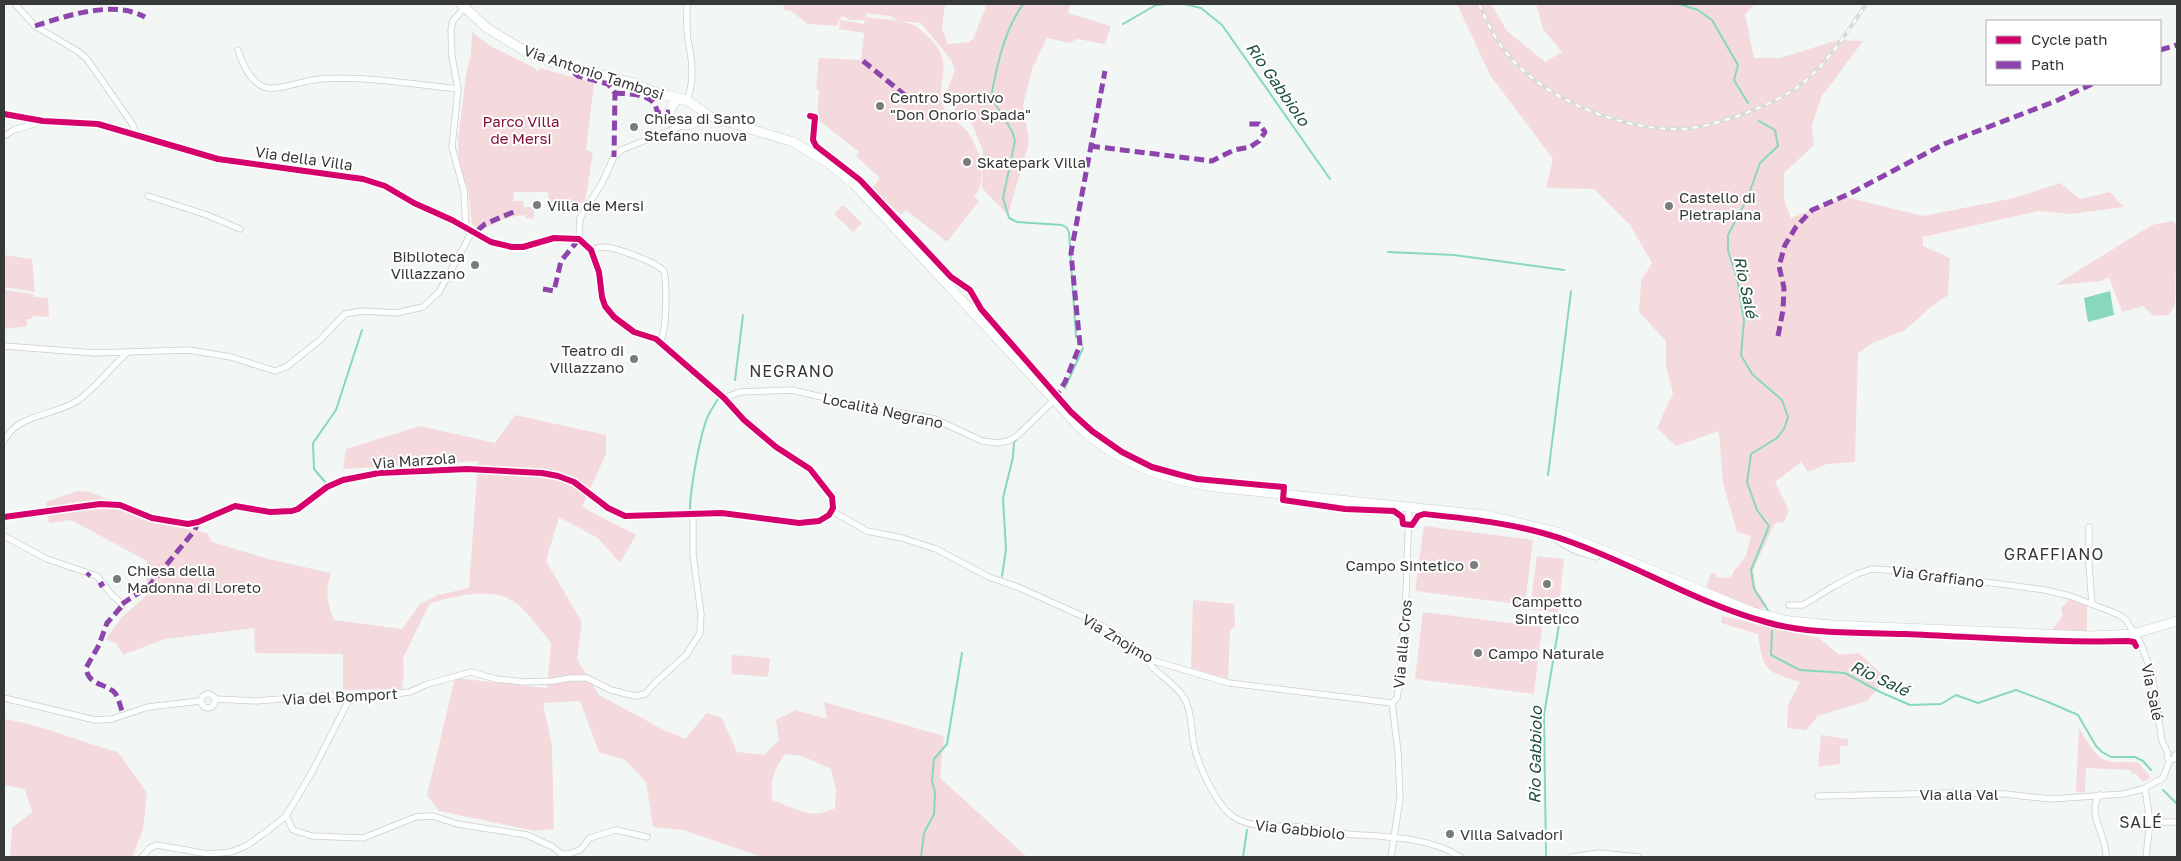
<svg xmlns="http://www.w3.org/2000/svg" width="2181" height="861" viewBox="0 0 2181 861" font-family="'Golos Text',sans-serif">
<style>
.green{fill:#f4dadd;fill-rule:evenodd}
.water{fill:#87d8bd}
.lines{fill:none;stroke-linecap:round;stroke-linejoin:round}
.stream{stroke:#87d8bd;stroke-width:2}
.minor-casing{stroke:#cbcfcd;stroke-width:7}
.secondary-casing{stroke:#cbcfcd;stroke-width:10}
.minor{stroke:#fdfefe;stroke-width:5.5}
.secondary{stroke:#fdfefe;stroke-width:9}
.rail-casing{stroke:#dadcdc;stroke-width:4}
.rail{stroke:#fff;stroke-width:2;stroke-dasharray:5.5;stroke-linecap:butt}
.quiet{stroke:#8e44ad;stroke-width:5;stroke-dasharray:10 5;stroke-linecap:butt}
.cycleway-casing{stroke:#fff;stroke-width:9}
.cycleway{stroke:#d6006c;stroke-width:6}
.poi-dot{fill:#787c7a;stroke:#fff;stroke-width:2}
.labels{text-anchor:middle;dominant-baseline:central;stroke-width:4;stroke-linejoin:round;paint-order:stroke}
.street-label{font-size:15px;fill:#363938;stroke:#fff}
.poi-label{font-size:15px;fill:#363938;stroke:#fff;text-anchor:start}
.park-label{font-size:15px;fill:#810f38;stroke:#fff}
.water-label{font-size:16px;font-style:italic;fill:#1d4d3d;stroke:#fff}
.neighbourhood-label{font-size:16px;letter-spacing:1px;fill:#363938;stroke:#fff}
</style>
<rect width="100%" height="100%" fill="#f2f7f5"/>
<g class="green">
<path d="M783,4H945L942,29L948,44L969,42L973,39L987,4H1070L1068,13L1111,26L1105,44L1077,39L1070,43L1047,38L1032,69L1023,105L1029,142L1008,215L982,188L983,151L969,117L955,110L948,102L947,91L955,70L951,60L921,23L898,21L890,16L866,13L865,17C879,19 902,20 914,25C920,28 930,38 934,43C955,68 933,87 944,108C948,117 959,122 966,130C979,145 989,180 974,197L979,201L947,242L906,210L902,215L871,190L880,178L856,156L859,152L817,119L819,89H816L819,58L861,60L864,33L839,29L840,20L864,24L865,20H850L842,16L839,20L837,26L808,24L791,11L784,10Z"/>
<polygon points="1457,4 1491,4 1507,31 1545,62 1562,52 1543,29 1536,4 1755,4 1745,14 1754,58 1780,58 1838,40 1863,41 1822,96 1812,125 1814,145 1784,173 1784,199 1791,218 1846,197 1923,216 2014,198 2060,183 2080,199 2110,192 2124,207 2071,214 2038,211 1923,237 1923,246 1950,258 1948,295 1931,307 1905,330 1873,343 1858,353 1855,462 1827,464 1808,472 1801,462 1775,482 1789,511 1784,522 1775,523 1753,570 1756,589 1768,606 1754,611 1710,593 1707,585 1711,573 1716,574 1715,577 1731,578 1734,571 1746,556 1751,536 1737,532 1723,483 1719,431 1676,446 1657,428 1673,393 1666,365 1666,341 1639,312 1641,281 1652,263 1630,225 1594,189 1546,188 1553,159 1490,75"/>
<path d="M472,32L492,47L529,65L538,71L540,68L594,83L586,150L593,153L585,203L551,204H549L548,192H514L513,201H523L524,207H534V218L526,219L525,215C510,216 497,221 484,229L472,225L468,190L459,167L458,139L466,76L471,53Z"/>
<polygon points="843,205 862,223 853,232 834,214"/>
<polygon points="2173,221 2177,225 2175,304 2169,315 2154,316 2143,306 2122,312 2109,277 2101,281 2055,285 2152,225"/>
<polygon points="4,255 32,259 35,292 4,287"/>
<polygon points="4,290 33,294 33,297 48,298 49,317 32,316 32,319 27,319 27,326 4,329"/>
<path d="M515,415L606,435V454L582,507L636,535L620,563L598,538L559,517L546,561L582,622L577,659L599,695L662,729L685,739L707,713L722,718L737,752L764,755L779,740L776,720L796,710L827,719L824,702L944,736L940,778L1027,857H762L683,830L653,827L646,782L625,760L599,752L580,701L543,703L552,746L554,829L535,831L439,811L427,795L455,678L547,688L551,643C541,631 532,618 521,607C496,584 459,596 430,603L403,658L404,672L402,689L343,690V654L255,653L254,628L165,639L123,655L117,644L106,639L122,617L146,596L147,561L71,520L49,523L46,502L77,491L90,492L181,528L207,533L212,542L268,559L331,573C325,590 327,603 334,620L402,629L420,604L438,595L469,588L478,461L343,469L346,449L420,426L495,443ZM785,754L802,756L831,769L836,789L835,808C810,821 796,808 772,800C771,779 773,771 785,754Z"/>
<polygon points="1424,526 1533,540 1525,605 1415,591"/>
<polygon points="1537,556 1564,559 1558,613 1530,609"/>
<polygon points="2070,599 2087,605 2087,632 2053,629 2063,615 2061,608"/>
<polygon points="1193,600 1234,604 1235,625 1230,632 1228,679 1191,668"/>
<polygon points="1423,612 1542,627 1534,694 1415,679"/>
<path d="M1722,616L1819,638L1839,655L1859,653L1887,679L1867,701L1818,716L1806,730L1787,728L1788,705L1800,682C1765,671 1763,671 1758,634L1721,623Z"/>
<polygon points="732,655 770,658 768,677 731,674"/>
<path d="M4,719C43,725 79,742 118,752L147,793L143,830L132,857H10L12,828L32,812L25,789L4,785Z"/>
<path d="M2079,728C2087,740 2095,759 2111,762C2120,763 2129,761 2139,763L2151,778L2143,782L2136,774L2131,773V770L2086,768L2085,792H2076Z"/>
<polygon points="1821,735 1848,739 1848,746 1840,746 1840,764 1818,767"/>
</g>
<polygon class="water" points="2110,291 2114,315 2088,322 2084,298"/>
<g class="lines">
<g class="stream">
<path d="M1023,4C1004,31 997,65 991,97L1012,131L1015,141L1003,198L1009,218L1017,222L1062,225L1067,228L1069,233L1076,337"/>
<polyline points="1184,4 1201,8 1222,25 1330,179"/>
<polyline points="1679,4 1698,10 1712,20 1738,65 1734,80 1748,103"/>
<polyline points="1123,24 1156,5 1166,4"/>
<polyline points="1759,121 1775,130 1778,146 1760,163 1747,199 1728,235 1728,251 1737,278 1744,320 1741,355 1752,374 1782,400 1788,417 1784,429 1777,438 1751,454 1747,482 1757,510 1769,526 1751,570 1754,589 1769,612"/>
<polyline points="1388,252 1454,255 1564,270"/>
<polyline points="735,380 743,315"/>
<polyline points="1065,388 1083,348"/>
<polyline points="1548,475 1571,291"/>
<polyline points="325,482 314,469 313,443 336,410 362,330"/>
<path d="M690,510C690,490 700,434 708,416C711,410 715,404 718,399"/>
<polyline points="1002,576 1006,550 1003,498 1013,457 1014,442 1019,437"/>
<polyline points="1772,631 1771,655 1800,670 1845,673 1880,692 1910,705 1941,704 1956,695 1978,703 2016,690 2048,702 2078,715 2096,746 2102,752 2111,757 2135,757 2143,761 2151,770"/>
<polyline points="2163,790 2177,804"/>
<polyline points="1546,855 1544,715 1559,625"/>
<polyline points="921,857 924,833 934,814 935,792 932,781 934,759 947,744 962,653"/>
<polyline points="1243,857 1247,830"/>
</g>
<defs>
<g id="minor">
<polyline points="15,4 35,26 79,52 87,59 133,125 136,134"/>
<path d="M687,4C687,16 686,28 688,40C692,60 695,80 687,100"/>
<polyline points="464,8 453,21 451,30 452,57 458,89 452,147 464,191 466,228"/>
<path d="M238,50C242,63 250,81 264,87C276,92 304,80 320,79C366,76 412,84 458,89"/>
<polyline points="4,114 43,121 98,124 218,159 363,179 385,186 414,203 452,220 491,242 512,247 523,247 554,238 579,239 591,250 599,272 602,297 605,306 614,317 634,332 656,339 724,398 744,420 776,447 810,469 832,497 833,508 829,515 819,521 799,523 722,513 625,516 608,508 574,482 558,476 542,473 467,469 379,473 343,480 327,487 298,509 292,511 270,512 235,506 198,522 188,524 152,518 120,505 100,504 4,517"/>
<polyline points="4,136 14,130 41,122"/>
<polyline points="148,196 207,215 240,229"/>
<polyline points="579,239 580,218 602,183 614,157 621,150 681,126"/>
<path d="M591,250C595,249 599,247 603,247C615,247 656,262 664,271C667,284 667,331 660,342"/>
<polyline points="4,346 95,353 189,350 231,357 275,371 286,367 319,341 345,314 362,311 396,313 423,307 439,292 472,232"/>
<polyline points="724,398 740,392 792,390 847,403 935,419 982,441 998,443 1008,441 1017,436 1054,400"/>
<path d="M4,441C17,414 54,416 77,401C96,388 110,368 127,353"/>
<polyline points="832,511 867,531 902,538 936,549 989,577 1020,588 1089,619 1106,628 1151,660 1229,683 1392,703"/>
<polyline points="2089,527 2089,564 2092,604"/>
<path d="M1548,529C1558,546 1578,552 1596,557L1608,551"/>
<polyline points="4,536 47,559 97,576 111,594 122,604 121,607"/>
<polyline points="1789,605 1803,605 1834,586 1857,574 1872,569 1902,571 2045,590 2070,596 2110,611 2121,616 2126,620 2141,644 2152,674 2162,741 2168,753 2167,757 2170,760"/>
<path d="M1151,660L1150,664L1153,668C1164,678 1182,690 1187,704C1192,717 1191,732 1194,745C1198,765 1217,807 1234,817C1255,831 1285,824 1308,827C1321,828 1333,833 1346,834C1382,837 1429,836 1460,857"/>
<circle cx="208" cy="701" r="7"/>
<polyline points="4,698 95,720 112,719 148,707 200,701"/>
<polyline points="215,699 256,701 334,695 350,698 379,696 410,692 425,685 471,672 496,679 525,682 553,681 571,678 587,678 611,690 635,696 645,694 656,682 686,655 700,633 701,614 693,555 693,514"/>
<polyline points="1392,703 1397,698 1399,686 1406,595 1409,507"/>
<polyline points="2145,789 2150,822 2146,857"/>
<path d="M2100,795C2085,812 2108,838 2106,857"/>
<polyline points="1818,796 1953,793 2005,794 2051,799 2123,794 2143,789 2163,778 2170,760 2174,759 2175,755"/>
<polyline points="286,816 293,830 312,836 363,838 416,817 433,816 457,824 527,835 553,847 561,854 569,854 580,850 590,838 616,830 647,837"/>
<polyline points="2150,822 2177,822"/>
<polyline points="142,857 150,848 157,845 208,854 231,852 246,846 266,832 286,816 312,772 350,698"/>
<polyline points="1391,857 1400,798 1398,752 1392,703"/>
<polyline points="1572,857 1599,853 1638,857"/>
</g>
<g id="secondary">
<path d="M461,4L487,28L525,51L552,62L630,82L657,93L687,100L709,116L793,142L827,162L855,185L1083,431C1124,465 1162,479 1214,487L1485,515L1561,533L1753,612L1790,621L1832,625L2092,636L2133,634L2177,621"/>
<polyline points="682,99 675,101 670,110 671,119 676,124 688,125 709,116"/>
</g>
</defs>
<use href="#minor" class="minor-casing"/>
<use href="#secondary" class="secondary-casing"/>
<use href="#minor" class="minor"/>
<use href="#secondary" class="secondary"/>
<defs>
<path id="rail" d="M1479,4C1486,19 1492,34 1502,47C1538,98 1622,131 1683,129C1712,127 1762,109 1787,94C1822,73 1844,37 1866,4"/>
</defs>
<use href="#rail" class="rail-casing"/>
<use href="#rail" class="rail"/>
<g class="quiet">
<path d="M35,26C68,15 114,0 145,17"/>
<polyline points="2160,50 2177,45"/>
<polyline points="863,61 906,96"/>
<polyline points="562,64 578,76 608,84 615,93 614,157"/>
<path d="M615,93C627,94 643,93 653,102C656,105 656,109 658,113L670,112"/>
<polyline points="1090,146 1212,161 1234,150 1250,147 1259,141 1265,132 1259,124 1245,124"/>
<polyline points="478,230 485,224 518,210"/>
<polyline points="543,289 554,291 561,261 579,239"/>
<polyline points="1778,336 1783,310 1784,288 1779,266 1785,245 1796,227 1812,210 1851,193 1944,144 2056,101 2092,84"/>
<polyline points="1054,399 1065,382 1080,345 1071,253 1105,71"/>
<polyline points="87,576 90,573"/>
<polyline points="99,586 104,583"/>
<polyline points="122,604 149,586 195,530 198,522"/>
<path d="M121,607L107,623L99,645L86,668C88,684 102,683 113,691C119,696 120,707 123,714"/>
</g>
<defs>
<g id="cycleway">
<polyline points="4,114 43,121 98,124 218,159 363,179 385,186 414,203 452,220 491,242 512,247 523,247 554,238 579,239 591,250 599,272 602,297 605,306 614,317 634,332 656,339 724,398 744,420 776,447 810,469 832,497 833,508 829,515 819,521 799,523 722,513 625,516 608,508 574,482 558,476 542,473 467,469 379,473 343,480 327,487 298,509 292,511 270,512 235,506 198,522 188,524 152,518 120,505 100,504 4,517"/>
<path d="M810,116L815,117L813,140L816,146L860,180L951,277L970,290L981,309L1071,412L1092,431L1122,452L1152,467L1181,475L1197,479L1284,487L1283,500L1345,509L1394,511L1402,517L1403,524L1412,525L1418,516L1424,514C1472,519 1521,524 1568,541C1634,564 1699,604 1766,622C1810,635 1860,632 1905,634C1979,637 2054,643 2128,641L2134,642L2136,646"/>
</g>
</defs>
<use href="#cycleway" class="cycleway-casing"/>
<use href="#cycleway" class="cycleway"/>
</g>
<g class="poi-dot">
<circle cx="880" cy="106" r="5"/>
<circle cx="634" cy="127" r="5"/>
<circle cx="967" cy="162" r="5"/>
<circle cx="537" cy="205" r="5"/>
<circle cx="1669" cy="206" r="5"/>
<circle cx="475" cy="265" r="5"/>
<circle cx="634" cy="359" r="5"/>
<circle cx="1474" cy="565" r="5"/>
<circle cx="117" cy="579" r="5"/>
<circle cx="1547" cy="584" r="5"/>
<circle cx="1478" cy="653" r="5"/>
<circle cx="1450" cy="834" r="5"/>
</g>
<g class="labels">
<g class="street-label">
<text transform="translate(594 72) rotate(18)">Via Antonio Tambosi</text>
<text transform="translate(304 158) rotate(8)">Via della Villa</text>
<text transform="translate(883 410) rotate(12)">Località Negrano</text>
<text transform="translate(414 460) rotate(-4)">Via Marzola</text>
<text transform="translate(1938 576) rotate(7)">Via Graffiano</text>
<text transform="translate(1118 638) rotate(31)">Via Znojmo</text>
<text transform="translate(1402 644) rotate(-85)">Via alla Cros</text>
<text transform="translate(2153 692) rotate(78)">Via Salé</text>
<text transform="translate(340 696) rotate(-3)">Via del Bomport</text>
<text x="1959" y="794">Via alla Val</text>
<text transform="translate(1300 829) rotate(6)">Via Gabbiolo</text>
</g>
<g class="poi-label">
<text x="890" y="97">Centro Sportivo<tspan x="890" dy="17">"Don Onorio Spada"</tspan></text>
<text x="644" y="118">Chiesa di Santo<tspan x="644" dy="17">Stefano nuova</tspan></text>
<text x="977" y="162">Skatepark Villa</text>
<text x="1679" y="197">Castello di<tspan x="1679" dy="17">Pietrapiana</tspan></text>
<text x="547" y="205">Villa de Mersi</text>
<text x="465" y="256" text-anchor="end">Biblioteca<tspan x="465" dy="17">Villazzano</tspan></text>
<text x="624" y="350" text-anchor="end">Teatro di<tspan x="624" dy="17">Villazzano</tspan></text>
<text x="1464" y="565" text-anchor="end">Campo Sintetico</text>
<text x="127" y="570">Chiesa della<tspan x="127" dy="17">Madonna di Loreto</tspan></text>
<text x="1547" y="601" text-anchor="middle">Campetto<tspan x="1547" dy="17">Sintetico</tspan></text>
<text x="1488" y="653">Campo Naturale</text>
<text x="1460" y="834">Villa Salvadori</text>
</g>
<g class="park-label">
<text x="521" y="121">Parco Villa<tspan x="521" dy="17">de Mersi</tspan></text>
</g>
<g class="water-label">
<text transform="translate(1278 84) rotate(55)">Rio Gabbiolo</text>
<text transform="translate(1746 287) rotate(78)">Rio Salé</text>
<text transform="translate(1880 678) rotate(25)">Rio Salé</text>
<text transform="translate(1535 755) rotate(-89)">Rio Gabbiolo</text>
</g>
<g class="neighbourhood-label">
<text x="792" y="371">NEGRANO</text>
<text x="2054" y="554">GRAFFIANO</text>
<text x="2141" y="822">SALÉ</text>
</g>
</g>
<rect width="2181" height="861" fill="none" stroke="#363938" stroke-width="10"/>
<rect x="1986" y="20" width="175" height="65" fill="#ffffff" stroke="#afb0af"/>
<rect x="1996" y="36" width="25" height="8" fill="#d6006c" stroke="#afb0af"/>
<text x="2031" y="45" font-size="15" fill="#363938">Cycle path</text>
<rect x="1996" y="61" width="25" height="8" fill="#8e44ad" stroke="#afb0af"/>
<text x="2031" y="70" font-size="15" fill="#363938">Path</text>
</svg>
